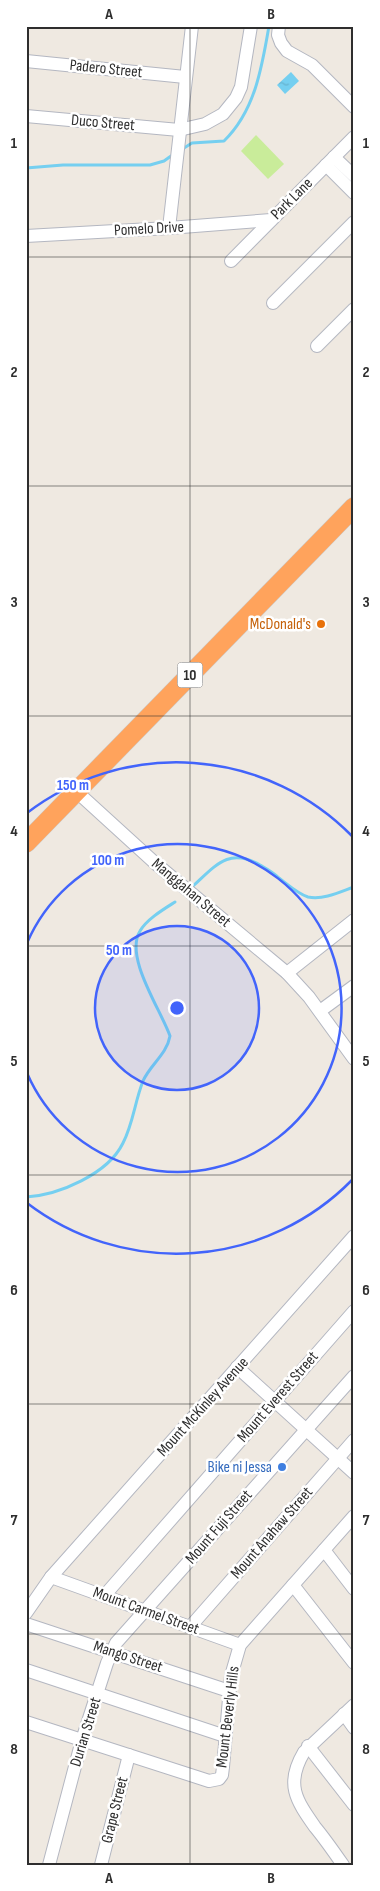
<svg xmlns="http://www.w3.org/2000/svg" width="380" height="1891" viewBox="0 0 380 1891" font-family="'Sofia Sans Condensed',sans-serif">
<style>
.pitch{fill:#c9ec9a}
.water{fill:url(#water-ripples)}
.lines{fill:none;stroke-linecap:round;stroke-linejoin:round}
.stream{stroke:#75cff0;stroke-width:3}
.minor-casing{stroke:#b4b7c1;stroke-width:14}
.highway-casing{stroke:#c9c9c9;stroke-width:20}
.minor{stroke:#fff;stroke-width:12}
.highway{stroke:#ffa35c;stroke-width:19}
.grid{fill:none;stroke:#2e2e2e;stroke-width:1;stroke-opacity:0.55}
.ring{fill:none;stroke:#4264fb;stroke-width:2.5}
.food-dot{fill:#e8710a;stroke:#fff;stroke-width:2}
.shop-dot{fill:#3f7fe0;stroke:#fff;stroke-width:2}
.labels{text-anchor:middle;dominant-baseline:central;stroke-width:5;stroke-linejoin:round;paint-order:stroke}
.shield{fill:#fff;stroke:#6d6d6d;stroke-width:1}
.shield-label{font-size:15px;font-weight:bold;fill:#2e2e2e}
.street-label{font-size:16px;fill:#2e2e2e;stroke:#fff}
.food-label{font-size:16px;fill:#c56008;stroke:#fff;text-anchor:end}
.shop-label{font-size:16px;fill:#366cbe;stroke:#fff;text-anchor:end}
.centre{fill:#4264fb;stroke:#fff;stroke-width:2.5}
.ring-label{font-size:15px;text-anchor:middle;font-weight:bold;fill:#4264fb;stroke:#fff;stroke-width:5;stroke-linejoin:round;paint-order:stroke}
.neatline{fill:none;stroke:#2e2e2e;stroke-width:2}
.grid-label{font-size:16px;text-anchor:middle;font-weight:bold;fill:#2e2e2e}
</style>
<defs>
<pattern id="water-ripples" width="26" height="14" patternUnits="userSpaceOnUse" patternTransform="scale(1.25)"><rect width="26" height="14" fill="#75cff0"/><path d="M2 4q2-2 4 0t4 0M15 11q2-2 4 0t4 0" fill="none" stroke="#66b2ce"/></pattern>
</defs>
<rect width="100%" height="100%" fill="#efe9e1"/>
<polygon class="pitch" points="256,135 284,164 268,179 241,151"/>
<polygon class="water" points="291,72 299,81 285,94 277,85"/>
<g class="lines">
<g class="stream">
<path d="M184,148L192,143L224,141C255,111 262,67 269,26"/>
<polyline points="26,168 63,165 150,165 164,161 171,156"/>
<path d="M193,886C216,865 229,847 260,865C267,869 273,872 279,878C287,884 298,894 308,897C324,900 340,892 354,887"/>
<path d="M26,1197C59,1195 108,1174 123,1143C133,1124 135,1101 143,1081C150,1065 167,1054 170,1036C161,1010 124,957 140,931C147,919 164,909 175,902"/>
</g>
<defs>
<g id="minor">
<polyline points="279,26 278,35 281,43 287,51 312,65 354,107"/>
<polyline points="26,61 185,77"/>
<polyline points="26,116 179,130 205,124 223,114 236,98 241,87 251,26"/>
<polyline points="334,157 354,176"/>
<polyline points="326,165 354,193"/>
<polyline points="169,228 192,26"/>
<polyline points="26,236 169,228 271,220"/>
<polyline points="231,261 354,137"/>
<polyline points="273,303 354,222"/>
<polyline points="317,346 354,309"/>
<polyline points="76,791 155,863 287,973 309,997 354,1059"/>
<polyline points="287,973 354,920"/>
<polyline points="320,1011 354,986"/>
<polyline points="237,1367 354,1473"/>
<polyline points="324,1550 354,1589"/>
<polyline points="51,1577 240,1645"/>
<polyline points="293,1585 354,1663"/>
<polyline points="104,1596 354,1311"/>
<polyline points="26,1613 51,1577 354,1236"/>
<polyline points="26,1624 229,1691"/>
<polyline points="190,1627 354,1440"/>
<polyline points="26,1670 225,1736"/>
<polyline points="344,1714 354,1728"/>
<polyline points="26,1722 209,1781 219,1779 222,1775 223,1767 231,1676 240,1645 354,1516"/>
<polyline points="308,1746 354,1805"/>
<polyline points="49,1865 82,1740 107,1663 116,1643 354,1376"/>
<polyline points="101,1865 129,1755"/>
<path d="M343,1865C334,1852 325,1839 315,1827C296,1800 285,1784 304,1752L354,1705"/>
</g>
<polyline id="highway" points="26,843 354,507"/>
</defs>
<use href="#minor" class="minor-casing"/>
<use href="#highway" class="highway-casing"/>
<use href="#minor" class="minor"/>
<use href="#highway" class="highway"/>
</g>
<path class="grid" d="M190,26V1865M26,257H354M26,486H354M26,716H354M26,946H354M26,1175H354M26,1404H354M26,1634H354"/>
<circle cx="177" cy="1008" r="82" fill="#4264fb" fill-opacity=".12"/>
<g class="ring">
<circle cx="177" cy="1008" r="82"/>
<path d="M27 943A164 164 0 1 1 27 1073"/>
<path d="M352 1180A246 246 0 0 1 27 1203M27 813A246 246 0 0 1 352 836"/>
</g>
<circle class="food-dot" cx="321" cy="624" r="5"/>
<circle class="shop-dot" cx="282" cy="1467" r="5"/>
<g class="labels">
<rect class="shield" x="177.5" y="662.5" width="25" height="25" rx="4"/>
<g class="shield-label">
<text x="190" y="675">10</text>
</g>
<g class="street-label">
<text transform="translate(106 69) rotate(6)">Padero Street</text>
<text transform="translate(103 123) rotate(5)">Duco Street</text>
<text transform="translate(292 199) rotate(-45)">Park Lane</text>
<text transform="translate(149 229) rotate(-3)">Pomelo Drive</text>
<text transform="translate(191 893) rotate(40)">Manggahan Street</text>
<text transform="translate(278 1397) rotate(-49)">Mount Everest Street</text>
<text transform="translate(203 1407) rotate(-48)">Mount McKinley Avenue</text>
<text transform="translate(219 1527) rotate(-49)">Mount Fuji Street</text>
<text transform="translate(272 1533) rotate(-49)">Mount Anahaw Street</text>
<text transform="translate(146 1611) rotate(20)">Mount Carmel Street</text>
<text transform="translate(128 1657) rotate(18)">Mango Street</text>
<text transform="translate(228 1717) rotate(-83)">Mount Beverly Hills</text>
<text transform="translate(86 1732) rotate(-73)">Durian Street</text>
<text transform="translate(115 1810) rotate(-76)">Grape Street</text>
</g>
<g class="food-label">
<text x="311" y="624">McDonald's</text>
</g>
<g class="shop-label">
<text x="272" y="1467">Bike ni Jessa</text>
</g>
</g>
<circle cx="177" cy="1008" r="8" class="centre"/>
<g class="ring-label">
<text x="73" y="790">150 m</text>
<text x="108" y="865">100 m</text>
<text x="119" y="955">50 m</text>
</g>
<rect width="380" height="1891" fill="none" stroke="#ffffff" stroke-width="55"/>
<rect x="28" y="28" width="324" height="1836" class="neatline"/>
<g class="grid-label">
<text x="109" y="19">A</text>
<text x="271" y="19">B</text>
<text x="14" y="148">1</text>
<text x="366" y="148">1</text>
<text x="14" y="377">2</text>
<text x="366" y="377">2</text>
<text x="14" y="607">3</text>
<text x="366" y="607">3</text>
<text x="14" y="836">4</text>
<text x="366" y="836">4</text>
<text x="14" y="1066">5</text>
<text x="366" y="1066">5</text>
<text x="14" y="1295">6</text>
<text x="366" y="1295">6</text>
<text x="14" y="1525">7</text>
<text x="366" y="1525">7</text>
<text x="14" y="1754">8</text>
<text x="366" y="1754">8</text>
<text x="109" y="1883">A</text>
<text x="271" y="1883">B</text>
</g>
</svg>
